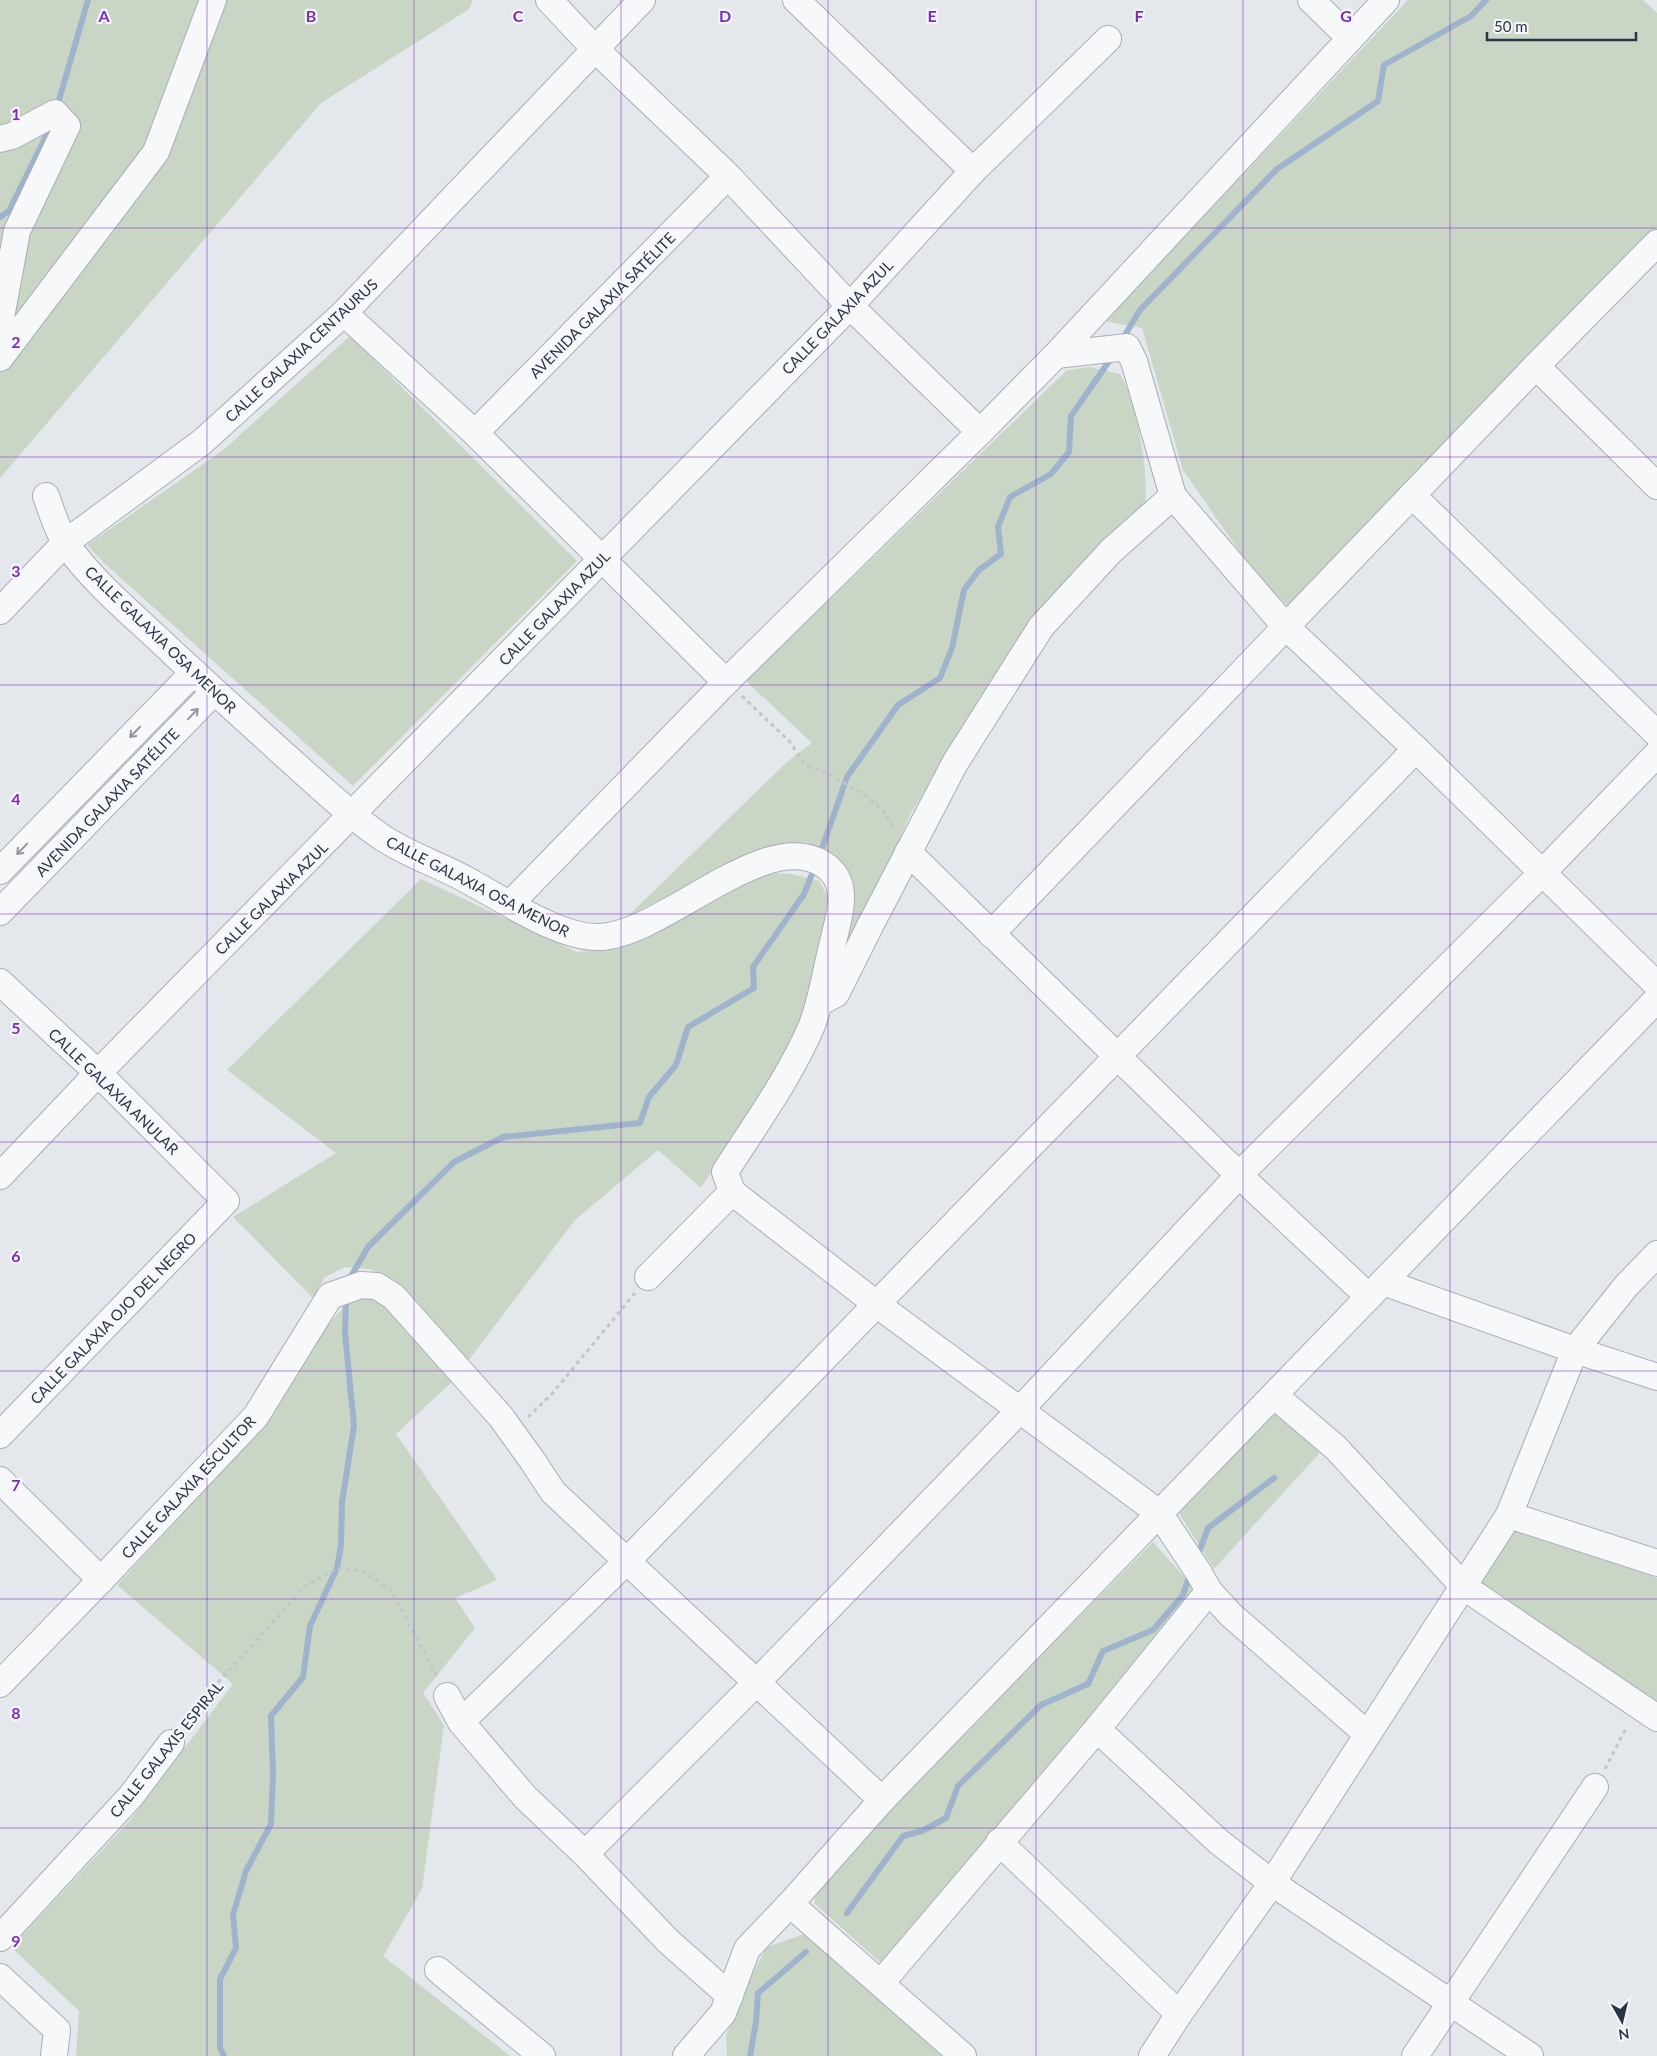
<svg xmlns="http://www.w3.org/2000/svg" width="1657" height="2056" viewBox="0 0 1657 2056" font-family="Lato,sans-serif">
<style>
.green{fill:#c9d6c5}
.lines{fill:none;stroke-linecap:round;stroke-linejoin:round}
.stream{stroke:#9fb4cc;stroke-width:6}
.minor-casing{stroke:#a9aeb7;stroke-width:28}
.path{stroke:#c2c5cb;stroke-width:3;stroke-dasharray:4 4;stroke-linecap:butt}
.minor{stroke:#f7f8fa;stroke-width:26}
.oneway{stroke:#9196a0}
.grid{fill:none;stroke:#7b2cbf;stroke-width:1;stroke-opacity:0.55}
.labels{text-anchor:middle;dominant-baseline:central;stroke-width:4.5;stroke-linejoin:round;paint-order:stroke}
.street-label{font-size:15px;fill:#2b3445;stroke:#f4f6f9}
.grid-label{font-size:16px;text-anchor:middle;font-weight:bold;fill:#7b2cbf;stroke:#f4f6f9;stroke-width:4.5;stroke-linejoin:round;paint-order:stroke}
</style>
<rect width="100%" height="100%" fill="#e4e7ec"/>
<g class="green">
<path d="M0,0h473l-4,9 -148,94 -321,375z"/>
<path d="M1408,0h235l14,13v214l-366,381 -29,-24 -79,-114 -41,-142 -37,-7z"/>
<path d="M350,336l227,225 -224,225 -249,-223 -17,-18 135,-94z"/>
<path d="M1089,367l31,7c17,29 29,98 25,131l-112,116 -122,192 -38,88 -37,74 16,-80 -3,-23 -12,-14 -31,-16 -25,4 -57,22 -96,48 160,-155 24,-18 -66,-62 321,-311z"/>
<path d="M765,873l26,1 28,7 9,16v22l-26,108 -101,161 -43,-38 -83,70 -107,141 -80,-83 -18,-9 -25,-2 -20,10 -12,21 -80,-81 103,-64 -109,-83 194,-191 156,73 39,-4z"/>
<path d="M361,1296h15l78,84 -58,54 101,146 -42,18 20,30 -52,65 21,32 -22,164 -39,67 127,100h-434l3,-45 -68,-64 120,-128 102,-135 -116,-99 155,-168 44,-79 33,-37z"/>
<path d="M1276,1406l48,42 -110,121 -35,-56z"/>
<path d="M1512,1530l145,48v123l-178,-117z"/>
<path d="M1153,1542l43,48 -315,373 -66,-59 -1,-18z"/>
<path d="M807,1933l138,123h-218l-1,-21 27,-62 14,-26z"/>
</g>
<g class="lines">
<g class="stream">
<path d="M57,107l31,-107"/>
<path d="M0,217l9,-6 42,-85"/>
<path d="M1122,340l18,-30 137,-141 101,-68 6,-36 87,-49 15,-16"/>
<path d="M819,857l28,-80 51,-72 42,-27 12,-30 12,-58 15,-20 22,-16 -3,-27 12,-30 41,-23 18,-22 2,-36 41,-59"/>
<path d="M349,1280l19,-33 86,-85 49,-25 137,-14 9,-26 27,-32 12,-38 66,-39 -1,-21 51,-73 11,-27"/>
<path d="M1199,1552l9,-24 66,-50"/>
<path d="M847,1913l56,-77 19,-5 24,-13 12,-32 83,-81 47,-21 15,-33 50,-21 30,-35 6,-18"/>
<path d="M224,2056l-4,-8v-69l16,-31 -3,-33 13,-44 25,-47 2,-49 -2,-59 32,-39 7,-51 27,-58 4,-23 1,-43 12,-76 -9,-93 1,-31"/>
<path d="M750,2056l6,-34 2,-29 48,-41"/>
</g>
<g class="minor-casing">
<g id="minor">
<path d="M549,0l46,49 133,127 122,130 130,126"/>
<path d="M796,0l177,171"/>
<path d="M1311,0l39,38"/>
<path d="M0,139l12,-3 43,-23 12,13 -50,105 -17,92"/>
<path d="M344,313l131,120 251,249"/>
<path d="M1056,355l71,-8 7,14 39,135 112,130 131,123 241,236"/>
<path d="M0,358l156,-206 57,-152"/>
<path d="M1536,366l121,120"/>
<path d="M475,433l253,-257"/>
<path d="M1412,495l245,239"/>
<path d="M46,496c6,16 11,35 21,49 28,40 71,74 106,108 42,39 84,77 126,115 27,24 52,48 81,68 29,20 64,30 94,48 33,18 88,55 126,53 65,-3 164,-110 223,-73 29,18 16,52 10,78 -7,27 -11,57 -21,83 -22,52 -57,100 -87,147l7,20"/>
<path d="M0,611l65,-68 137,-101 142,-129 298,-313"/>
<path d="M908,852l331,323 130,122"/>
<path d="M0,871l194,-199"/>
<path d="M510,904l216,-222 254,-250 76,-77 330,-355"/>
<path d="M0,912l214,-220"/>
<path d="M991,934l545,-568 121,-123"/>
<path d="M0,982l98,91 128,128 -226,234"/>
<path d="M819,1003l17,-9 34,-68 85,-163 86,-136 70,-76 62,-55"/>
<path d="M0,1176l98,-103 752,-767 123,-135 135,-132"/>
<path d="M732,1192l143,111 284,210 40,60 10,18 22,24 136,119"/>
<path d="M648,1277l84,-85"/>
<path d="M1383,1282l192,68 82,27"/>
<path d="M1274,1395l62,53 128,139 193,131"/>
<path d="M0,1480l101,100"/>
<path d="M1509,1515l148,48"/>
<path d="M0,1684l101,-104 155,-164 74,-120 31,-11 16,1 17,11 107,120 31,43 21,32 329,308"/>
<path d="M447,1696l14,26 64,75 60,57 83,87 62,55"/>
<path d="M461,1722l165,-160 790,-813"/>
<path d="M1097,1729l122,113 53,41 258,173"/>
<path d="M999,1842l180,172"/>
<path d="M585,1854l171,-171 264,-273 219,-235 303,-302 115,-119"/>
<path d="M790,1904l173,152"/>
<path d="M0,1938l131,-142 40,-53"/>
<path d="M438,1970l104,86"/>
<path d="M0,1977l57,53 -3,26"/>
<path d="M881,1983l216,-254 112,-138"/>
<path d="M686,2056l37,-43 24,-64 43,-45 92,-104 775,-801"/>
<path d="M1152,2056l27,-42 93,-131 237,-368 66,-165 51,-64 31,-32"/>
<path d="M1415,2056l180,-269"/>
</g>
</g>
<g class="path">
<path d="M742,696l48,46 14,22 22,9 39,22 18,15 12,21"/>
<path d="M528,1417l24,-23 83,-101"/>
<path d="M184,1727l27,-37 73,-80 18,-22 35,-20 26,3 28,19 46,86"/>
<path d="M1605,1769l22,-43"/>
</g>
<use href="#minor" class="minor"/>
</g>
<defs><path id="oneway-shaft" d="M-6 0H5M1.5-3L5.5 0L1.5 3" fill="none" stroke-width="1.6" stroke-linecap="round" stroke-linejoin="round" transform="scale(1.25)"/></defs>
<g class="oneway">
<use href="#oneway-shaft" transform="translate(193 714) rotate(-46)"/>
<use href="#oneway-shaft" transform="translate(135 732) rotate(134)"/>
<use href="#oneway-shaft" transform="translate(22 849) rotate(134)"/>
</g>
<path class="grid" d="M207,0v2056M414,0v2056M621,0v2056M828,0v2056M1036,0v2056M1243,0v2056M1450,0v2056M0,228h1657M0,457h1657M0,685h1657M0,914h1657M0,1142h1657M0,1371h1657M0,1599h1657M0,1828h1657"/>
<g class="labels">
<g class="street-label">
<text transform="translate(602 305) rotate(-45)">AVENIDA GALAXIA SATÉLITE</text>
<text transform="translate(837 317) rotate(-46)">CALLE GALAXIA AZUL</text>
<text transform="translate(301 350) rotate(-43)">CALLE GALAXIA CENTAURUS</text>
<text transform="translate(554 608) rotate(-46)">CALLE GALAXIA AZUL</text>
<text transform="translate(161 639) rotate(44)">CALLE GALAXIA OSA MENOR</text>
<text transform="translate(107 802) rotate(-46)">AVENIDA GALAXIA SATÉLITE</text>
<text transform="translate(478 886) rotate(27)">CALLE GALAXIA OSA MENOR</text>
<text transform="translate(271 898) rotate(-45)">CALLE GALAXIA AZUL</text>
<text transform="translate(114 1091) rotate(44)">CALLE GALAXIA ANULAR</text>
<text transform="translate(113 1318) rotate(-46)">CALLE GALAXIA OJO DEL NEGRO</text>
<text transform="translate(188 1487) rotate(-47)">CALLE GALAXIA ESCULTOR</text>
<text transform="translate(166 1749) rotate(-51)">CALLE GALAXIS ESPIRAL</text>
</g>
</g>
<g class="grid-label">
<text x="104" y="22">A</text>
<text x="311" y="22">B</text>
<text x="518" y="22">C</text>
<text x="725" y="22">D</text>
<text x="932" y="22">E</text>
<text x="1139" y="22">F</text>
<text x="1346" y="22">G</text>
<text x="16" y="120">1</text>
<text x="16" y="348">2</text>
<text x="16" y="577">3</text>
<text x="16" y="805">4</text>
<text x="16" y="1034">5</text>
<text x="16" y="1262">6</text>
<text x="16" y="1491">7</text>
<text x="16" y="1719">8</text>
<text x="16" y="1947">9</text>
</g>
<g transform="translate(1622 2021) rotate(172)" stroke="#f4f6f9" stroke-width="4" paint-order="stroke">
<path d="M0-4L9 19L0 12L-9 19Z" fill="#2b3445"/>
<text y="-8" font-size="14" font-weight="bold" text-anchor="middle" fill="#2b3445">N</text>
</g>
<path d="M1487 32v8h149v-8" fill="none" stroke="#2b3445" stroke-width="2.5"/>
<text x="1494" y="32" font-size="15" fill="#2b3445" stroke="#f4f6f9" stroke-width="4" paint-order="stroke">50 m</text>
</svg>
